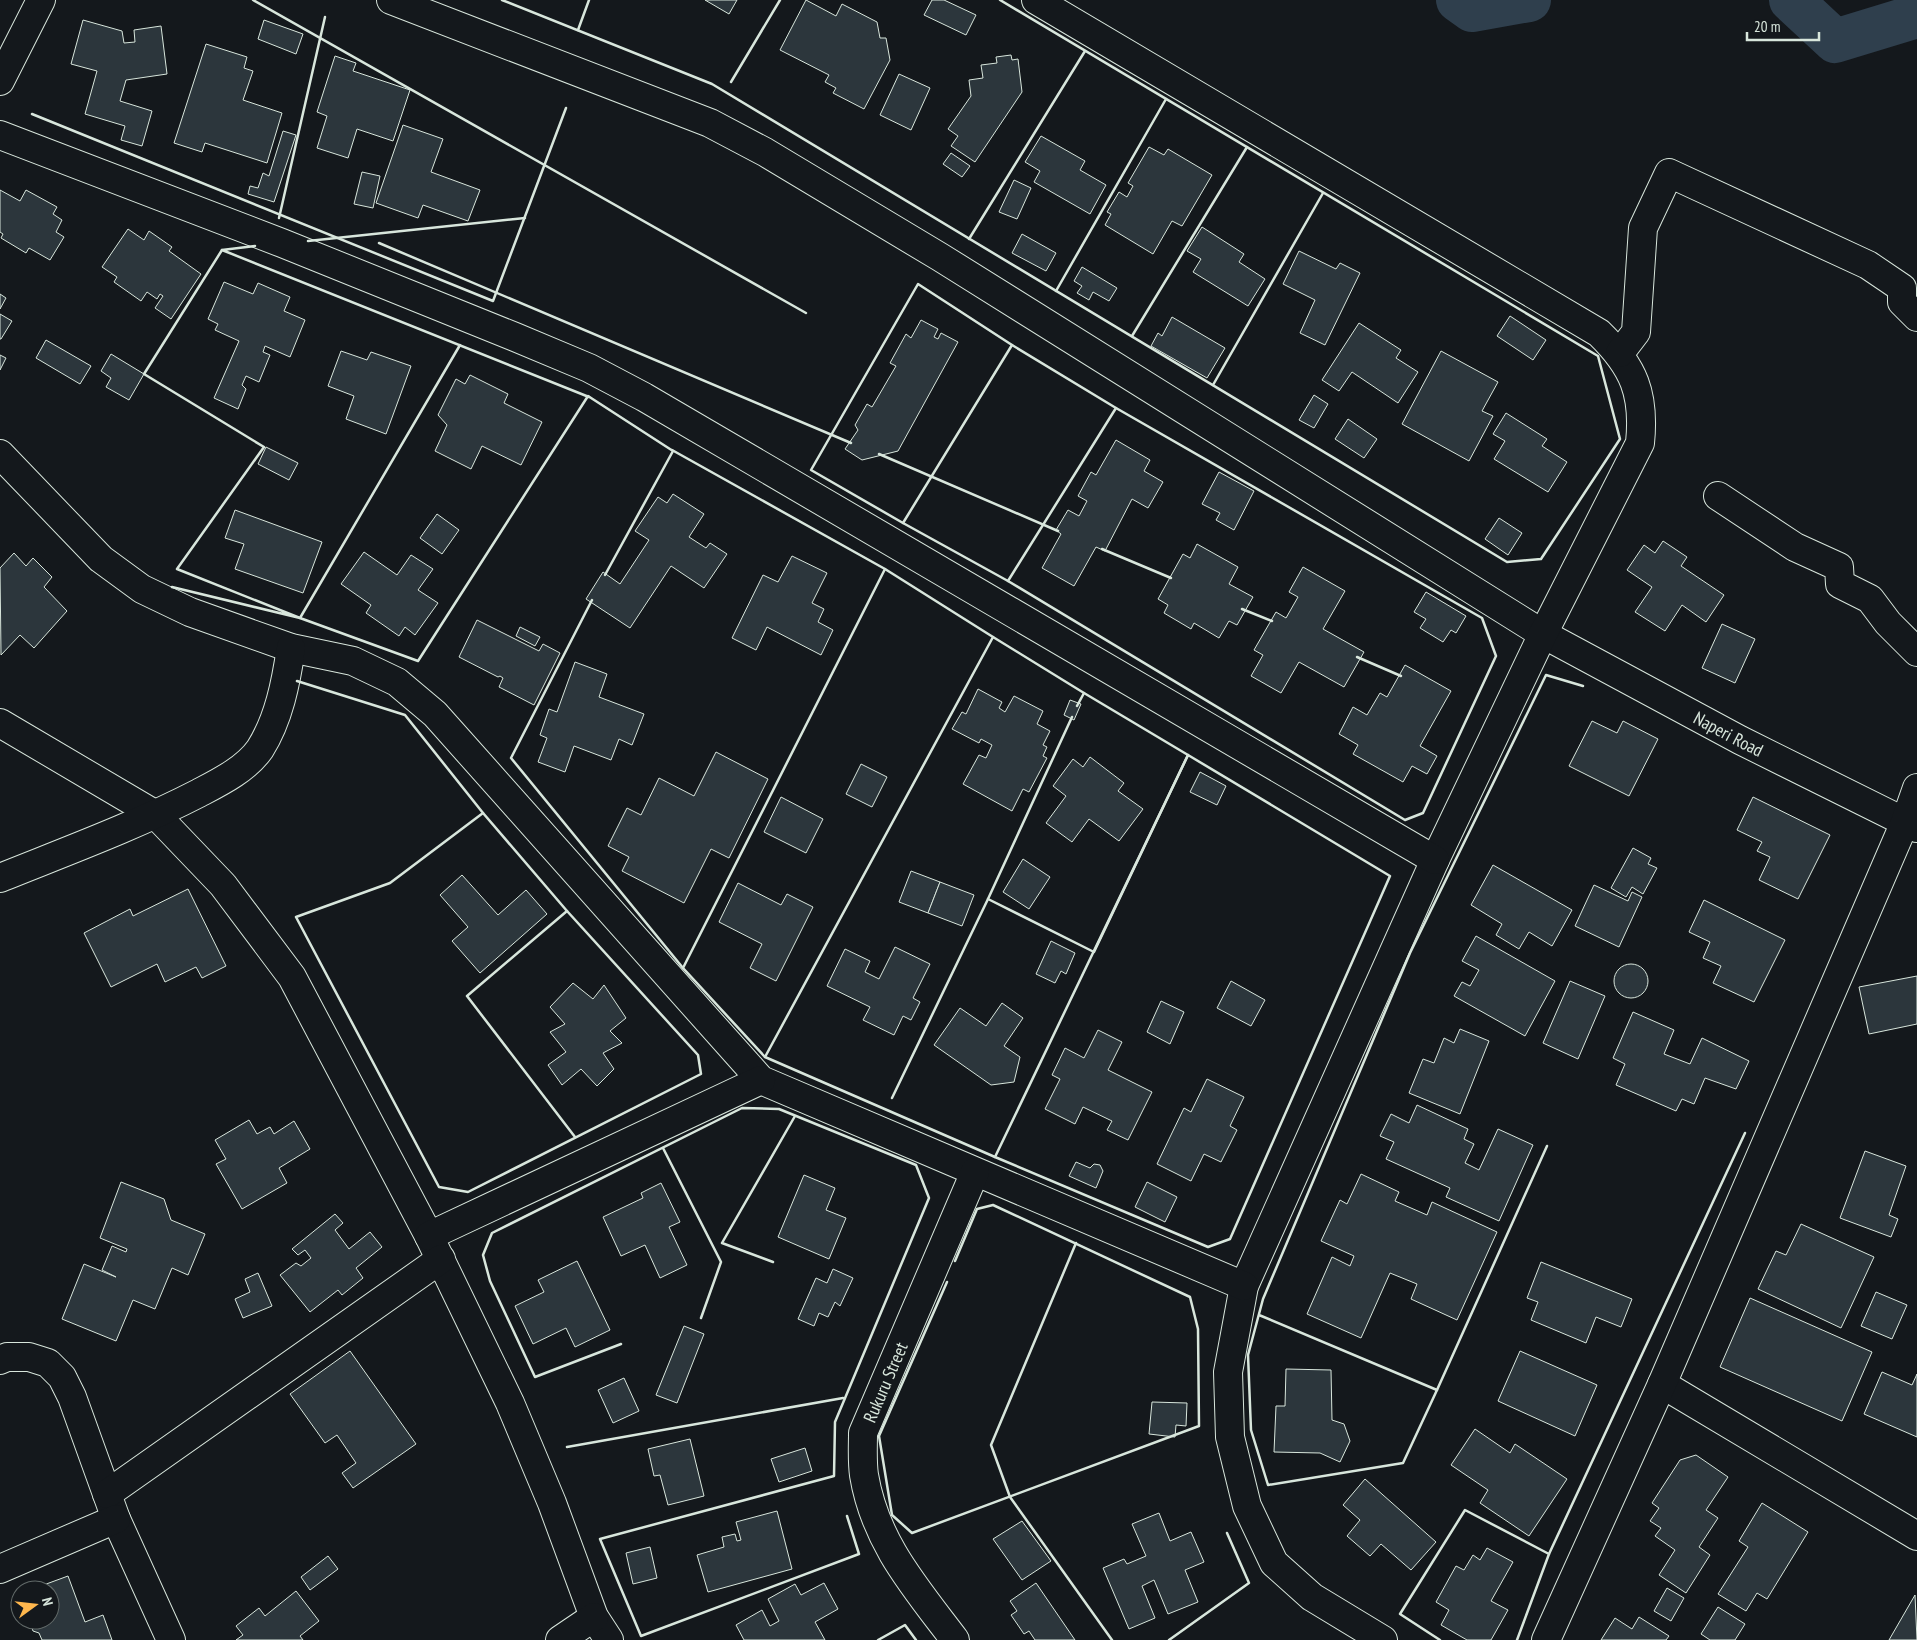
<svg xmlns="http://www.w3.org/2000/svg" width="1917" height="1640" viewBox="0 0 1917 1640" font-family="'PT Sans Narrow',sans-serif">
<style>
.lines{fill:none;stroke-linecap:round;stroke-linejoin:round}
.river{stroke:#2f3f4d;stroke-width:44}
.building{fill:#2c363c;stroke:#d8e6dc}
.minor-casing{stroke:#d8e6dc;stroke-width:30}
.minor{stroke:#14181c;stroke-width:28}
.wall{stroke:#d8e6dc;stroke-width:2.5}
.labels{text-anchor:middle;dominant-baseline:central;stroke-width:4;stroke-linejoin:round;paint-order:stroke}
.street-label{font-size:18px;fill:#d8e6dc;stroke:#14181c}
</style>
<rect width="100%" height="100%" fill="#14181c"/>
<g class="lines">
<g class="river">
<path d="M1458,0l14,10 57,-10"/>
<path d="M1791,0l44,41 82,-25"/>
</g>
</g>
<g class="building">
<path d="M705,0h32l-8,14z"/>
<path d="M806,0l30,16 6,-12 35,18 3,16h6l4,22 -26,49 -31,-16 3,-5 -11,-6 4,-7 -49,-25z"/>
<path d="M932,0h12l32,15 -10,20 -42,-20z"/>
<path d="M83,20l39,11 2,12 11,-1 -1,-12 27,-4 6,48 -41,6 -6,21 32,10 -10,35 -21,-6 4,-14 -40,-12 12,-43 -26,-7z"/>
<path d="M264,20l39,14 -7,20 -38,-15z"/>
<path d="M206,44l41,13 -3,11 9,3 -10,29 39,13 -15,50 -62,-20 -3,9 -28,-9z"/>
<path d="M1011,55l1,5 6,-1 4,33 -47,70 -24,-16 7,-10 -10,-7 23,-33 -2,-16 14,-2 -2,-13 16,-2 -1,-6z"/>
<path d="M335,56l21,7 -3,8 57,19 -17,51 -36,-12 -9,29 -31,-10 10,-32 -10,-4z"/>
<path d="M899,74l31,14 -19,42 -31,-15z"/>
<path d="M403,125l40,14 -12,33 49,18 -12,31 -45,-16 -5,13 -42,-15z"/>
<path d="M283,131l13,4 -22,67 -26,-8 2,-8 8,2 5,-15 6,3z"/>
<path d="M1041,136l44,25 -5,9 26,15 -16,29 -56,-32 6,-11 -15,-9z"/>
<path d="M1149,147l15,8 4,-6 44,26 -30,51 -10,-5 -19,33 -48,-29 6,-11 -4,-2 12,-20 8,5 6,-11 -5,-3z"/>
<path d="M951,153l19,13 -8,11 -19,-13z"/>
<path d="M362,172l18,4 -7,32 -19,-4z"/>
<path d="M1014,180l17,8 -14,31 -18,-7z"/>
<path d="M0,190l20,11 6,-11 31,17 -4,7 9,6 -6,12 8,5 -14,23 -21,-12 -3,5 -25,-15 2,-4 -3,-2z"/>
<path d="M1202,227l42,27 -5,8 26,17 -17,27 -55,-34 8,-13 -14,-8z"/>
<path d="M128,229l16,11 5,-9 23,16 -3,4 32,23 -30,45 -16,-11 8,-12 -3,-2 -3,5 -10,-7 -6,9 -27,-19 3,-5 -15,-10z"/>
<path d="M1022,234l34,19 -10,18 -34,-18z"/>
<path d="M1299,251l37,18 4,-6 20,10 -35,72 -25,-12 15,-33 -32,-16z"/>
<path d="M1082,267l35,21 -8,13 -16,-9 -4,8 -12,-7 5,-7 -8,-5z"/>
<path d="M224,282l29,12 5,-11 32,14 -6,14 21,9 -15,37 -25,-11 -2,6 7,3 -11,27 -13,-6 -4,9 4,4 -8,20 -24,-11 25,-57 -24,-11 3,-6 -10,-5z"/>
<path d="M0,294l6,4 -6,11z"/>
<path d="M0,314l12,7 -11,18h-1z"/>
<path d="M1510,316l36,24 -13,20 -36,-24z"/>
<path d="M1172,317l53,31 -18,30 -56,-32 7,-13 4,3z"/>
<path d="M921,320l17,9 -4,8 4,2 3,-6 17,9 -60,109 -36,9 -17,-11 13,-19 -3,-5 12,-21 5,3 24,-41 -6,-3 16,-29 5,4z"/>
<path d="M1359,323l42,27 -5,8 22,14 -20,31 -46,-31 -13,19 -17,-11z"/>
<path d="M46,340l45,26 -11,18 -44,-26z"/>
<path d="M341,351l26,9 4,-8 40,14 -25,68 -40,-15 8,-23 -26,-10z"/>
<path d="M1441,351l57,31 -16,29 11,5 -24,45 -67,-37z"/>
<path d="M111,354l33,20 -15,26 -23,-13 5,-9 -10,-7z"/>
<path d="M0,355l6,3 -6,12z"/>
<path d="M470,375l38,19 -4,9 38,19 -21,43 -39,-19 -11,23 -36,-18 12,-26 -9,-10 18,-36 9,5z"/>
<path d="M1314,395l14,9 -14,24 -15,-8z"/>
<path d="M1506,413l41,26 -5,7 25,16 -19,30 -54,-33 11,-18 -12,-7z"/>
<path d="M1348,419l29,20 -13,19 -29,-19z"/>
<path d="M1116,440l34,20 -6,11 19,11 -15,26 -16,-9 -27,52 -9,-4 -22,39 -32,-18 19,-34 -5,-4 12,-20 11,6 8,-15 -9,-5 13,-24 5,3z"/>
<path d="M266,447l32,16 -9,17 -31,-16z"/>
<path d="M1219,472l35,19 -20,39 -18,-10 4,-7 -18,-9z"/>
<path d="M673,494l31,20 -15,23 17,11 4,-5 17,11 -23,34 -33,-22 -41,62 -44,-29 17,-27 17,12 29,-44 -14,-9 23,-34 9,6z"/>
<path d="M235,510l87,32 -19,51 -68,-24 9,-25 -19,-6z"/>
<path d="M437,514l22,16 -17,24 -22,-16z"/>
<path d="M1499,518l23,15 -14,22 -23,-16z"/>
<path d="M1663,541l24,16 -6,9 43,29 -18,27 -24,-17 -17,26 -30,-19 17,-25 -25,-17 17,-25 11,8z"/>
<path d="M1197,544l41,23 -9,17 24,13 -16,28 -8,-4 -10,17 -25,-15 -3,6 -27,-16 4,-8 -10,-6 25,-45 7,4z"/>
<path d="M364,552l33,23 14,-20 22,14 -15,21 20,13 -23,32 -10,-8 -6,9 -33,-23 5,-8 -30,-21z"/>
<path d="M14,553l12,13 7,-8 19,19 -8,10 23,24 -33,37 -14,-13 -19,20 -1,-87z"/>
<path d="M792,556l35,17 -15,30 12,6 -6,13 15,8 -12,25 -54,-28 -11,23 -24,-12 31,-63 15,7z"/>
<path d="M1303,567l42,24 -22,38 41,23 -20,35 -45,-25 -18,31 -30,-17 12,-21 -9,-5 22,-38 10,6 12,-21 -9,-5z"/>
<path d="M1426,592l40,24 -10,17 -5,-3 -8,12 -23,-14 6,-9 -12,-7z"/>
<path d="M477,620l62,31 4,-7 17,9 -26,52 -35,-18 4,-9 -3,-2 -2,1 -39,-20z"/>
<path d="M1722,624l33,15 -20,44 -33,-15z"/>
<path d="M520,627l20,10 -5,9 -19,-10z"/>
<path d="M575,662l32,12 -8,23 45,17 -12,31 -13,-6 -8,21 -37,-14 -9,26 -27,-10 9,-24 -7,-3 9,-26 8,3z"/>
<path d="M1405,665l46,26 -31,55 17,10 -10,18 -15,-8 -9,16 -50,-28 5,-9 -19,-11 14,-27 14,8 13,-22 7,4z"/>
<path d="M978,689l24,13 -3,6 6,4 9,-16 29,15 -6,13 13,7 -7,14 4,2 -4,9 4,2 -18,34 -6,-3 -11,22 -49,-27 16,-29 7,3 6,-13 -11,-6 -2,4 -27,-14 10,-17 4,2z"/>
<path d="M1070,700l11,4 -7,16 -10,-5z"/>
<path d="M1592,721l25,12 6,-12 35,18 -29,57 -60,-30z"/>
<path d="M716,752l52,27 -39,79 -18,-9 -27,54 -62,-32 7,-14 -21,-11 19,-38 14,7 18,-37 35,18z"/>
<path d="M1090,757l34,26 -6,8 25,18 -24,32 -30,-22 -17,23 -26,-19 20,-27 -13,-10 20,-27 10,8z"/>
<path d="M861,764l26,13 -15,30 -26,-13z"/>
<path d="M1200,772l26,14 -9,19 -27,-13z"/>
<path d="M781,797l42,22 -17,34 -42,-21z"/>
<path d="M1753,797l77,38 -32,64 -39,-19 11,-23 -13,-6 5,-9 -25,-12z"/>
<path d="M1633,848l18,10 -3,6 9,4 -14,26 -11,-7 -6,10 -15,-9z"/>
<path d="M1023,859l27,18 -21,32 -26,-17z"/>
<path d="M1493,865l79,45 -20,36 -23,-14 -10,17 -23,-14 6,-11 -31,-19z"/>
<path d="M911,871l29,11 -12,31 -29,-11z"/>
<path d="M462,875l36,40 28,-25 21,24 -67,59 -28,-32 16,-14 -28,-32z"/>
<path d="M940,882l34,13 -12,31 -34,-13z"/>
<path d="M738,883l43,22 6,-11 26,13 -37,74 -26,-13 12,-24 -43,-22z"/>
<path d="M1594,885l34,16 4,-9 10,5 -23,50 -44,-21z"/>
<path d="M188,889l38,77 -24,12 -6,-11 -31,15 -8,-18 -46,23 -27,-54 46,-24 3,7z"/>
<path d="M1704,900l81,40 -31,62 -41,-19 8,-17 -18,-8 7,-16 -21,-10z"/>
<path d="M1476,936l79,45 -30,55 -71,-40 8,-14 8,4 9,-16 -17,-9z"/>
<path d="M1051,941l24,12 -9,21 -5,-3 -6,12 -19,-9z"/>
<path d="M895,947l35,17 -17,34 7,4 -9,18 -8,-4 -9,19 -31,-15 7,-13 -43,-21 18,-37 25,12 -5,11 14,7z"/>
<circle cx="1631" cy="981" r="17"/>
<path d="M1917,976v48l-48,10 -10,-47z"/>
<path d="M1231,981l34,19 -14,26 -34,-18z"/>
<path d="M1570,981l35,15 -27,63 -35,-16z"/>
<path d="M573,983l20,16 11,-14 22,33 -16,13 12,12 -19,10 11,16 -17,17 -16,-17 -19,16 -14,-20 18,-13 -16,-20 15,-8 -15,-17z"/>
<path d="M1161,1001l23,11 -14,32 -23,-12z"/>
<path d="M1002,1003l21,15 -19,28 16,11 -6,25 -23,3 -57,-40 26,-37 26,18z"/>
<path d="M1633,1012l41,18 -10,24 26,10 12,-26 47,23 -13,28 -31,-11 -11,26 -12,-5 -6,12 -60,-26 9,-21 -12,-6z"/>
<path d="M1460,1029l29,12 -29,73 -51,-21 14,-34 11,4 10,-25 10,5z"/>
<path d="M1098,1030l24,12 -14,28 44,22 -24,48 -21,-10 5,-9 -29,-14 -8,17 -30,-15 15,-30 -8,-4 13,-27 19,10z"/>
<path d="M1207,1079l37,18 -14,29 7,4 -16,32 -17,-8 -13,27 -34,-17 27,-56 7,4z"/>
<path d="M1417,1105l51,24 -4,10 10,5 -9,19 14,7 19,-41 35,16 -34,76 -53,-24 4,-9 -64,-29 8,-17 -14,-6 11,-22 18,9z"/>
<path d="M249,1120l8,14 13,-7 4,7 20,-13 16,28 -31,19 8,15 -45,26 -26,-45 10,-5 -11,-19z"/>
<path d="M1865,1151l41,15 -17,49 9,4 -7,18 -51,-19z"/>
<path d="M1076,1162l14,6 4,-4 6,1 3,6 -7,17 -27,-12z"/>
<path d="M1361,1174l38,18 -4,9 32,14 5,-13 65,30 -40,88 -46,-21 6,-15 -27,-11 -29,65 -54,-24 25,-57 18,9 4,-10 -33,-15 19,-41 7,4z"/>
<path d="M804,1175l31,13 -9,22 20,8 -17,41 -51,-22z"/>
<path d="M121,1182l43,17 7,21 34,14 -17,41 -16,-7 -17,41 -22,-9 -17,41 -54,-22 22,-55 32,13 -14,-7 10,-24 14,6 1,-3 -27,-11z"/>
<path d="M1147,1182l30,15 -12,25 -30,-15z"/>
<path d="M661,1183l19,39 -11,5 18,38 -27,13 -15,-33 -24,11 -18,-39 40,-19 -2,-5z"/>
<path d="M335,1214l8,9 -8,7 14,19 21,-17 12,15 -26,21 7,10 -21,17 -4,-5 -28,22 -30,-37 16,-12 5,3 10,-8 -6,-8 -7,5 -6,-6z"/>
<path d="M1801,1224l73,33 -33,71 -83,-39 18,-38 10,4z"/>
<path d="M577,1261l33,69 -35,17 -9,-19 -33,16 -18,-38 29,-14 -6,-12z"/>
<path d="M1541,1262l91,37 -11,28 -25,-10 -10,26 -55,-23 7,-18 -11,-4z"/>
<path d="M833,1269l20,9 -13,28 -5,-4 -7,15 -9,-4 -5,13 -16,-7 18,-41 11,5z"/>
<path d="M258,1273l14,33 -29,12 -8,-19 15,-7 -5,-13z"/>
<path d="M1876,1292l31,13 -15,34 -31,-13z"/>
<path d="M1750,1298l122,54 -30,69 -122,-54z"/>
<path d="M684,1326l20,8 -27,69 -21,-8z"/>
<path d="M350,1351l66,93 -63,44 -11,-15 14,-10 -19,-28 -12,8 -35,-49z"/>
<path d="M1520,1351l77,34 -22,51 -77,-35z"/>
<path d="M1286,1369l45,1 1,50 12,4 6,17 -10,21 -20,-9 -46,-1 2,-46h9z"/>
<path d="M1882,1372l30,13 5,-11v63l-53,-23z"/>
<path d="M624,1378l15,33 -26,12 -15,-33z"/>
<path d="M1152,1402l35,1 -1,23 -10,-1 -1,12 -26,-3z"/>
<path d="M1475,1429l35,24 5,-9 52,35 -38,57 -49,-33 8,-13 -37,-25z"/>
<path d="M690,1439l14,57 -36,9 -8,-30 -6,1 -6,-27z"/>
<path d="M805,1448l7,23 -33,11 -8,-23z"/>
<path d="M1696,1455l32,22 -22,33 12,8 -19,29 11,8 -24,38 -27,-18 16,-25 -20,-14 6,-8 -11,-7 9,-13 -7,-5 28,-43z"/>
<path d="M1365,1479l71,63 -25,28 -30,-26 -11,12 -23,-20 13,-16 -17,-15z"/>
<path d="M1762,1503l46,29 -41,67 -10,-6 -11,18 -28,-17 30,-47 -9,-6z"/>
<path d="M777,1511l15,58 -84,23 -11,-37 27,-8 -2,-10 13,-3 2,7 4,-1 -5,-18z"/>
<path d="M1159,1513l11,28 21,-9 13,30 -19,8 13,32 -30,12 -14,-34 -12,6 13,32 -26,11 -26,-61 21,-9 3,5 19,-8 -14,-32z"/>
<path d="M1022,1521l29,40 -29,19 -29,-41z"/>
<path d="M650,1547l7,31 -24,6 -7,-31z"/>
<path d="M1487,1548l26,14 -22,39 17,9 -17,30h-24l-26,-15 8,-15 -13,-8 20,-36 8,4 9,-15 7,5z"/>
<path d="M328,1556l10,13 -28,21 -9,-13z"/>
<path d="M68,1576l17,46 18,-7 9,25h-70l-3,-7 -6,-2 -4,-11h21v-30h-20z"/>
<path d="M824,1583l14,26 -23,13 10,18h-81l-8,-15 26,-15 8,16 9,-5 -11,-22 27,-15 6,11z"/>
<path d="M1036,1583l39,57h-40l-6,-9 -5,3 -13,-19 6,-4 -7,-10z"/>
<path d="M1667,1588l17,10 -13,23 -17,-10z"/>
<path d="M296,1591l23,30 -19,15 3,4h-67l7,-5 -7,-9 23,-18 6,8z"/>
<path d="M1915,1595l2,45h-28z"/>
<path d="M1718,1607l27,17 -10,16h-25l-9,-6z"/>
<path d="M1639,1617l30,19 -3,4h-65l14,-22 17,11z"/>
</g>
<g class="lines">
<g class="minor-casing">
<g id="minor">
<path id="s1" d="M391,0l319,123 55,29 175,105 603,377 197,106 177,88"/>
<path d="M1036,0l563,333c35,34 46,61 41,110l-97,191 -108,226 -191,426 -16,86 2,65 17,69 27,57 38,34 71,43"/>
<path d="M0,81l41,-81"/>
<path d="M0,135l282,108 233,94 74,31 55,29 791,463"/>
<path d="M1620,353l16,-21 7,-104 26,-55 199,92 34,23v14l15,15"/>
<path d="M0,454l101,105 41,30 48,23 101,36 62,13 44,21 38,32 326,366 483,206"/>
<path d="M1718,496l77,51 44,20 1,17 30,15 18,24 29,29"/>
<path d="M0,723l156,92 67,70 69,92 137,259 81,167 42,100 42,114 15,23"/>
<path d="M0,878c67,-27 135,-52 199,-85 21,-11 47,-24 61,-44 19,-30 26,-67 31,-101"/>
<path d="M429,1236l332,-156"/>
<path d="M0,1360l7,-3h22l19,6 14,14 10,20 44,122 55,121"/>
<path d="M1662,1384l255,152"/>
<path d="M107,1494l334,-235"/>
<path d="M0,1569l116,-50"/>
<path d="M560,1640l34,-23"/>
<path id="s2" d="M955,1640c-40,-53 -80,-98 -91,-165 -2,-14 -1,-29 -1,-42l112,-261"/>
<path d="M1546,1640l116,-256 243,-562 12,-34"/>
</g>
</g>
<use href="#minor" class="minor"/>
<g class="wall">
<path d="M253,0l553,313"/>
<path d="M502,0l210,84 795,478 34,-3 79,-120 -22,-83 -598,-356"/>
<path d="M578,30l11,-30"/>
<path d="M731,82l49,-82"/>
<path d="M32,114l461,187 73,-193"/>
<path d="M279,218l46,-201"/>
<path d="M969,239l116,-188"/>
<path d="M308,241l217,-23"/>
<path d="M379,243l472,200"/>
<path d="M255,246l-33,4 367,147"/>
<path d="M918,284l94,61 -109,178 -92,-53z"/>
<path d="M1056,291l110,-192"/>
<path d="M1132,336l115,-189"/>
<path d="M460,345l-160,273 118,43 170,-265 85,55 -68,124"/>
<path d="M1213,385l110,-192"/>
<path d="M672,450l213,119 108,68"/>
<path d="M879,454l179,77"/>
<path d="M903,523l105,58 108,-173 -104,-63"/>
<path d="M1102,549l69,29"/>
<path d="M1008,581l397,239 18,-7 73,-157 -14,-38 -366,-210"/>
<path d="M172,587l128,31 -123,-49 87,-122 -120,-73 78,-124"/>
<path d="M592,600l-81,158 172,210"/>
<path d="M1242,609l30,12"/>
<path d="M1357,657l44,19"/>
<path d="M297,681l108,34 78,98 -93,70 -94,34 143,270 29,5 233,-118 -3,-19 -131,-144 -100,85 108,141"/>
<path d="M1072,717l-84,182 106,53 94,-197 -104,-62"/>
<path d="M1188,755l202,121 -160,363 -22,8 -213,-90z"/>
<path d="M483,813l84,98"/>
<path d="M765,1057l-82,-89 202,-399"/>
<path d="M892,1098l96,-199"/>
<path d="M663,1148l58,114 -20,56"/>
<path d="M995,1157l-230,-100 228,-420 91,56 -7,13"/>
<path d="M1076,1243l-85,202 19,52 102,143"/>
<path d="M773,1262l-51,-19 73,-127"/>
<path d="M947,1282l-68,154 13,79 20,18 287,-107 -1,-97 -8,-32 -197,-92 -16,4 -22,52"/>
<path d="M1259,1315l178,75 -34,73 -135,22 -17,-55 -3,-75 15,-56 147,-346 136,-278 37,11"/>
<path d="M621,1344l-86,33 -45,-96 -7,-26 9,-22 250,-125 37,1 137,56 13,33 -94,224 -1,54 -234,63 41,97 218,-82 -12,-38"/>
<path d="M1437,1390l110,-244"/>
<path d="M567,1447l276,-49"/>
<path d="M1549,1554l196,-421"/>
<path d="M878,1640l27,-15 11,15"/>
<path d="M1169,1640l80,-57 -22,-50"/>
<path d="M1440,1640l-40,-26 65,-104 84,44 -32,86"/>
</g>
</g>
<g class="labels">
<g class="street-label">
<text stroke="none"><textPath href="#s1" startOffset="1530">Naperi Road</textPath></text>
<text stroke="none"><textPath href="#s2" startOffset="288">Rukuru Street</textPath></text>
</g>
</g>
<g transform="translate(35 1605) rotate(75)"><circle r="24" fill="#14181c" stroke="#626a69"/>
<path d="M0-4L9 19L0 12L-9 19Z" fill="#ffb74d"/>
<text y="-8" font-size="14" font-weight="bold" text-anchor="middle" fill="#d8e6dc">N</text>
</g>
<path d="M1747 32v8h72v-8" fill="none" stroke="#d8e6dc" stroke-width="2.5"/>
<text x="1754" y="32" font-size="15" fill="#d8e6dc" stroke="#14181c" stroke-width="4" paint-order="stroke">20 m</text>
</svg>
